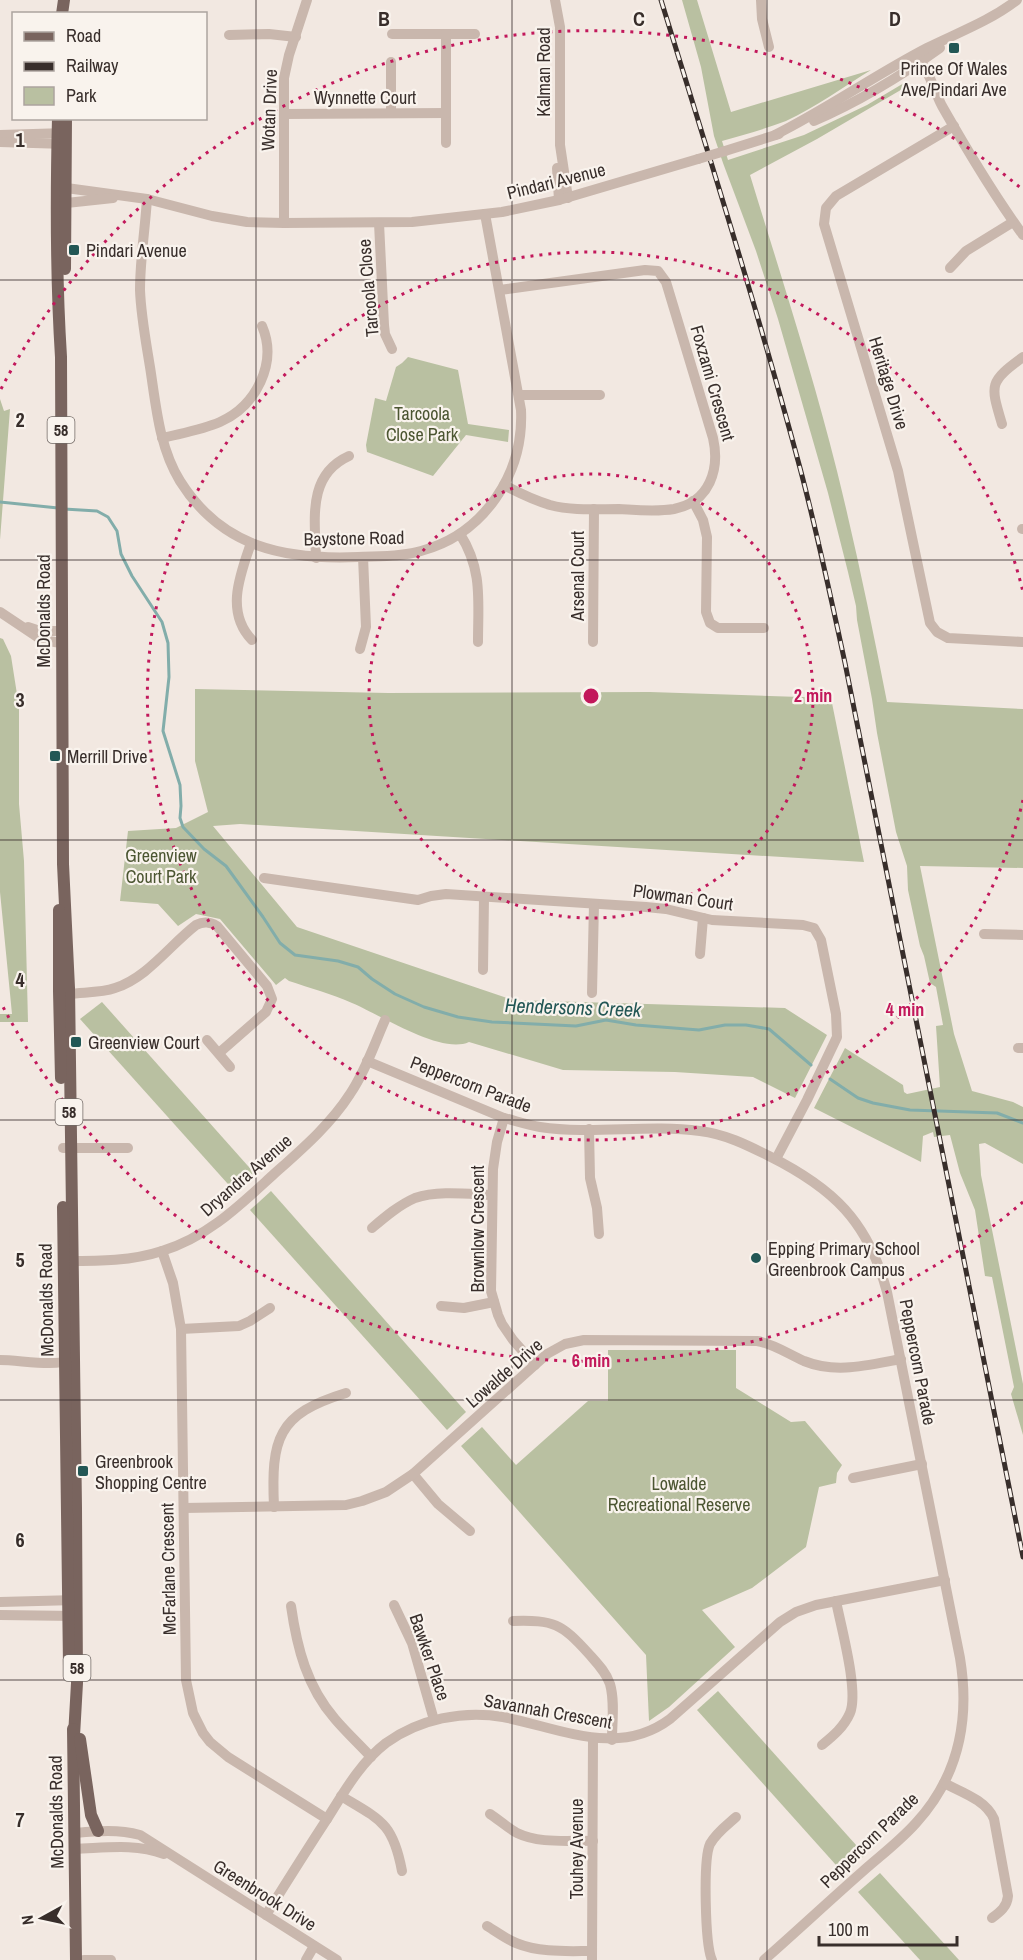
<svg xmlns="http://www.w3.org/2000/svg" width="1023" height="1960" viewBox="0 0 1023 1960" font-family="'Archivo Narrow',sans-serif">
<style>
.green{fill:#b9c0a1}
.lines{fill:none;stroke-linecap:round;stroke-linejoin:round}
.stream{stroke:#82adaa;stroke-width:3}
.minor{stroke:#c9b7ad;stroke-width:10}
.major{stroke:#79645e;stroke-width:12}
.rail-casing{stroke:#382e2b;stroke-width:5}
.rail{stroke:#f9f3ed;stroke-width:3;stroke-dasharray:9;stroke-linecap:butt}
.minor-bridge{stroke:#c9b7ad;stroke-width:10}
.grid{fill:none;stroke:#382e2b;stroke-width:1.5;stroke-opacity:0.55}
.ring{fill:none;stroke:#c2185b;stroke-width:3;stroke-dasharray:3 6}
.poi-dot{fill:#235755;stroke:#f9f3ed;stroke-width:2}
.labels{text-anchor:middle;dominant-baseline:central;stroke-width:4.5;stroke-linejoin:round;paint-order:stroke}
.shield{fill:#f9f3ed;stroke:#726965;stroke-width:1.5}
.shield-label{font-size:16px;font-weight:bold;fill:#382e2b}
.poi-label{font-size:18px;fill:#382e2b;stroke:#f9f3ed;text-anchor:start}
.street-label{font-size:18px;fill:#382e2b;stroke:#f9f3ed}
.park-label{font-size:18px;fill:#4b5531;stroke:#f9f3ed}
.water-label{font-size:20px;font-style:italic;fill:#235755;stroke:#f9f3ed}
.grid-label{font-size:20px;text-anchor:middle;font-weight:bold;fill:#382e2b;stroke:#f9f3ed;stroke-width:4.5;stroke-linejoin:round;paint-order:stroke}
.centre{fill:#c2185b;stroke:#f9f3ed;stroke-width:3}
.ring-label{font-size:18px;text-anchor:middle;font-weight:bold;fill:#c2185b;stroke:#f9f3ed;stroke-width:4.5;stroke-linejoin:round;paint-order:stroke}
</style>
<rect width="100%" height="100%" fill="#f2e8e1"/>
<g class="green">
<path d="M682,0h15l34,112 140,-42c-28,17 -55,37 -85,51 -21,8 -42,14 -64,20l6,19 76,-25 63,-30 37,-22 7,1 -94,55 -67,36c30,98 62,196 87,296 19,77 35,154 50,231l136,7v159l-103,-2 34,168 18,57 41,11 10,5v57l-38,-21 -6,1 2,31 42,209v51l-12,-41 3,-7 -22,-110 -7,-1 -10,-66 -15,-37 -10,-38 -16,2 -1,-5 -10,4 -2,26 -107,-54 31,-60 58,37 1,7 3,2 33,-7 -4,-61 7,-1 -7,-38 -6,-4 -6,-27 -4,-10 -12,-56 -1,-24 -11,-34 -19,-99 -5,-34 -15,-79 -1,-14 -8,-34 -20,-79 -50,-174 -22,-68 -33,-88 -9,-27 -13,-69z"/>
<path d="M408,357l50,13 10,54 41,6 -1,12 -42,-7 -33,41 -66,-24 -1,-7 9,-47 11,3 10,-34 6,-4z"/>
<path d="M0,399l4,12 6,-2 -10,131z"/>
<path d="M0,638l3,1 8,17 8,51v97l5,57 4,161h-28v-8h12l-12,-122z"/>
<path d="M195,689l193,4 262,-1 181,6 33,164 -624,-38 -27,2 84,101 216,73 272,8 42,27 -32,63 -42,-21 -78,-5 -112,-2 -94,-28c-28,13 -90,-28 -117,-39 -20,-9 -42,-15 -63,-22l-4,-3 -9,7 -56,-66 -24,-5 -18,12 -20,-22 -38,-3 8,-70 48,-3 32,-16 -13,-51z"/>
<path d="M102,1002l154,173 -20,18 -156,-174z"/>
<path d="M271,1191l195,221 -19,18 -197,-220z"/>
<path d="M608,1350h128v38l55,34 14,-1 37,44 -5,8 -1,10 -17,4 -13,60 -54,41 -50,22 33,37 -66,60 -20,14 -3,-66 -185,-209 21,-19 34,38 72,-64h20z"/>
<path d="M718,1691l147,164 -21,19 -147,-164z"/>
<path d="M880,1873l79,87h-39l-62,-68z"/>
</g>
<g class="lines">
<g class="stream">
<path d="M0,502l58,6"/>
<path d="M64,509l33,2 11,6 9,14 4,23 11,22 30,46 6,21 1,34 -6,54 17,54 1,21 -1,12 3,9 21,22 22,17 37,51 17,26 15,12 43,6 20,6 14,12 23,15 29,13 34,10 34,5 84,4 30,-6 30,5 63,5 26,-5h21l23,4 42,36"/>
<path d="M830,1079l28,19 15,5 37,7 87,3 26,10"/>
</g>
<g class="minor">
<path d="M555,0l5,27v118l8,53"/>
<path d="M761,0l1,19 7,28"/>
<path d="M392,34h83"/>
<path d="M446,34v109"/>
<path d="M229,35l40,-1 27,3"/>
<path d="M916,58c13,10 18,33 26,48 25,44 51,88 81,129"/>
<path d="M391,62v51"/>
<path d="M284,114l162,-1"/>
<path d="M814,121c44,-19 87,-45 126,-73"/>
<path d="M954,126l-118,70 -10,12 -2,16 74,247 32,152 7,9 11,6 75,4"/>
<path d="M0,135l66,-2"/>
<path d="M775,135c52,-26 100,-60 152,-87 30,-15 63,-27 90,-48"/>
<path d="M0,142l66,2"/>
<path d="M725,151l54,-17"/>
<path d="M557,168l2,32"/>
<path d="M59,187l88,12 65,17 35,6 37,1 128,-1 90,-10 57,-12 139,-41"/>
<path d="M147,199c-2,31 -7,61 -7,91 1,26 6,52 10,77 6,38 9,80 30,114 42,67 105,79 178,76 21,-1 43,0 63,-6 63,-17 103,-77 100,-141l-36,-196"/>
<path d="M57,204l56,-6"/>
<path d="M284,223v-145l5,-23 18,-55"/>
<path d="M379,223l5,102 1,9 7,15"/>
<path d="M950,268l16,-17 47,-29"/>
<path d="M500,290l145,-20 13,1 8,11 47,156c7,31 -3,64 -39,71 -18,3 -37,1 -55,0 -23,0 -47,2 -69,-4 -16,-5 -31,-12 -46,-20"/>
<path d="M519,395h81"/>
<path d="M1002,424c-12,-40 -13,-42 21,-67"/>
<path d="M162,438c20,-5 40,-8 58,-16 36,-16 58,-59 42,-96"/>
<path d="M693,501l10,19 4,17 -1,75 4,11 8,5h46"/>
<path d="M1022,529h1"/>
<path d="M460,534c23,36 18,67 18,108"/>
<path d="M251,543c-11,32 -26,69 1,97"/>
<path d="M316,558c-1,-39 -9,-83 33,-102"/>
<path d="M0,612l42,28 19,3"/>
<path d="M28,627l12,4h21"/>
<path d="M593,642l1,-133"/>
<path d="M360,649l6,-22 -3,-70"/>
<path d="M264,878l154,22 13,-4 15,-2 200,13 20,2 46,11 91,5 11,3 7,12 15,74 1,23 -30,63 -31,59"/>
<path d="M984,934l39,1"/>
<path d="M700,954l3,-36"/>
<path d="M483,970l1,-73"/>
<path d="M63,992l6,2c15,-2 32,-1 46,-6 32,-10 55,-43 81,-63 8,-4 14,-3 21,1l50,60 5,13 -6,13 -47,41"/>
<path d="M592,993l2,-89"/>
<path d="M207,1040l23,27"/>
<path d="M1018,1048h5"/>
<path d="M367,1061l137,57c12,3 24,7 36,9 53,8 107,-3 160,4 25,3 47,14 69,25 64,32 99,65 118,136l73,366c10,61 -1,118 -44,165 -16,18 -36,33 -54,49 -33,29 -65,59 -98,88"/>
<path d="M504,1118l-7,24 -4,27 -2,122 7,24 4,9 11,16 22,25"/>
<path d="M589,1129l1,49 7,30 2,26"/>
<path d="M63,1148h65"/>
<path d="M372,1228c13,-11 27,-23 43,-30 23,-8 53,-4 77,-3"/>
<path d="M162,1251l11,32 8,46 5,351 7,33 10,20 7,9 18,15 99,62"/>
<path d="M67,1261c32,0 65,0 95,-10 46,-14 78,-46 112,-77 28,-25 56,-49 76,-80 15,-22 24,-49 35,-74"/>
<path d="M441,1306l23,2 30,-6"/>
<path d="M181,1329l58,-3 11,-5 20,-13"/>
<path d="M0,1360c20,0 54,7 71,0"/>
<path d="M413,1474l25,30 32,27"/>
<path d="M853,1478l69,-14"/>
<path d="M274,1507c-3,-68 3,-93 72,-114"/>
<path d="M184,1508l162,-3 16,-4 24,-9 27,-18 134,-120 18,-10 19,-4 173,1c17,3 31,13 47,20 32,13 64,4 97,-2"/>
<path d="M0,1602l76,-2"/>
<path d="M394,1605l18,38 22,77"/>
<path d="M291,1606c6,42 16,81 44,113 11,13 24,25 36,38"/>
<path d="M0,1615l75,1"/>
<path d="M513,1621c41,-1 48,2 76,33 8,9 17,18 21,30 5,17 2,38 2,56"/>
<path d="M822,1745c11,-9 22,-18 28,-32 9,-22 -9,-86 -14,-112"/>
<path d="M944,1783c17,9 42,17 50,36l14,77c-1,11 -8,16 -16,22"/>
<path d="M341,1796c40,24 52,27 61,75"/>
<path d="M490,1814c9,6 18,14 27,19 23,11 51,7 76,8"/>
<path d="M75,1833c22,-2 43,-4 65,2l197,125"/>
<path d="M75,1849c30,-1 59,-6 89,5"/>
<path d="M266,1915c20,-32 40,-64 61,-96 17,-27 33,-56 59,-76 33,-24 77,-33 117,-26 57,11 115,41 167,2l110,-97 16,-10 20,-7 129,-25"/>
<path d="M487,1926c10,6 19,13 29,17 24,10 52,8 76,8"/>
<path d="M84,1960h27"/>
<path d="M306,1960l8,-14"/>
<path d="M592,1960l1,-222"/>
<path d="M712,1960c-7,-15 -9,-101 -2,-116 6,-11 17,-19 26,-27"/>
</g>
<g class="major">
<path d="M62,14l2,-14"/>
<path d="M58,118c-2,80 -2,160 3,239l2,507 6,124 7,520 1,175 -3,53"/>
<path d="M65,269l1,-151"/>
<path d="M59,910v81l2,87"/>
<path d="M63,1207l6,459"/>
<path d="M73,1729l3,231"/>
<path d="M80,1739l11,76 7,16"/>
</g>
<g class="rail-casing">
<path id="rail" d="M661,0c48,156 97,311 139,468 17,64 31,130 45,195l178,894"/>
</g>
<use href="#rail" class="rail"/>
<path class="minor-bridge" d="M698,159l27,-8"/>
</g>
<path class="grid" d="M256,0v1960M512,0v1960M767,0v1960M0,280h1023M0,560h1023M0,840h1023M0,1120h1023M0,1400h1023M0,1680h1023"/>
<g class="ring">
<circle cx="591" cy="696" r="222"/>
<path d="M1023 800A444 444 0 1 1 1023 592"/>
<path d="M1023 1202A665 665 0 0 1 1 1003M1 389A665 665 0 0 1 1023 190"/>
</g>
<g class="poi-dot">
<rect x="948" y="42" width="12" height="12" rx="3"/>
<rect x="68" y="244" width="12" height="12" rx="3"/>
<rect x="49" y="750" width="12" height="12" rx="3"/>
<rect x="70" y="1036" width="12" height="12" rx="3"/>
<circle cx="756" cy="1258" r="6"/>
<rect x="77" y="1465" width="12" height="12" rx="3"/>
</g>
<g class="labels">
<g class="shield">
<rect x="47.5" y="417" width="27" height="26" rx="4.5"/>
<rect x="55.5" y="1099" width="27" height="26" rx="4.5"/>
<rect x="63.5" y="1655" width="27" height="26" rx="4.5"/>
</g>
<g class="shield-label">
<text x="61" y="430">58</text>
<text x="69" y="1112">58</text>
<text x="77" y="1668">58</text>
</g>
<g class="poi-label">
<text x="954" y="68" text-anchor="middle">Prince Of Wales<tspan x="954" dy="21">Ave/Pindari Ave</tspan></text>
<text x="86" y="250">Pindari Avenue</text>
<text x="67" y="756">Merrill Drive</text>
<text x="88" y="1042">Greenview Court</text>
<text x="768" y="1248">Epping Primary School<tspan x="768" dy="21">Greenbrook Campus</tspan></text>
<text x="95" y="1461">Greenbrook<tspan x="95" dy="21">Shopping Centre</tspan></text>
</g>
<g class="street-label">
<text transform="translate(543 72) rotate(-90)">Kalman Road</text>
<text x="365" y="97">Wynnette Court</text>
<text transform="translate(269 110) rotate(-88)">Wotan Drive</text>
<text transform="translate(556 181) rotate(-14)">Pindari Avenue</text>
<text transform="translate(368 288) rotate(-95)">Tarcoola Close</text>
<text transform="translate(713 383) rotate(74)">Foxzami Crescent</text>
<text transform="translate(889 383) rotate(73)">Heritage Drive</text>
<text transform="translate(354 538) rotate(-1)">Baystone Road</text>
<text transform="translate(577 576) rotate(-90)">Arsenal Court</text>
<text transform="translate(43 611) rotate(-90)">McDonalds Road</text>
<text transform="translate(683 897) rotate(8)">Plowman Court</text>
<text transform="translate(471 1084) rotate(21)">Peppercorn Parade</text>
<text transform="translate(246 1175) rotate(-41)">Dryandra Avenue</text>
<text transform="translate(477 1229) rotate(-90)">Brownlow Crescent</text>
<text transform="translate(46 1300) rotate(-91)">McDonalds Road</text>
<text transform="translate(918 1362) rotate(79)">Peppercorn Parade</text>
<text transform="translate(504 1373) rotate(-41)">Lowalde Drive</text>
<text transform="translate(168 1569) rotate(-91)">McFarlane Crescent</text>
<text transform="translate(430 1657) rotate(71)">Bawker Place</text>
<text transform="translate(548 1711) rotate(10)">Savannah Crescent</text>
<text transform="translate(56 1812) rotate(-91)">McDonalds Road</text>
<text transform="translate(869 1840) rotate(-44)">Peppercorn Parade</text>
<text transform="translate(576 1849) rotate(-90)">Touhey Avenue</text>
<text transform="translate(265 1895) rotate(32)">Greenbrook Drive</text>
</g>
<g class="park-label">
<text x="422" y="413">Tarcoola<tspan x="422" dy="21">Close Park</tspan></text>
<text x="161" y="855">Greenview<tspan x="161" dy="21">Court Park</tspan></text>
<text x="679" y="1483">Lowalde<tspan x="679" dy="21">Recreational Reserve</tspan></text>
</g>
<g class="water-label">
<text transform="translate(573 1007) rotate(2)">Hendersons Creek</text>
</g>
</g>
<g class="grid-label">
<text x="384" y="26">B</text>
<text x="639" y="26">C</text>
<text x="895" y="26">D</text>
<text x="20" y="147">1</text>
<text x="20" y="427">2</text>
<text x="20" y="707">3</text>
<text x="20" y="987">4</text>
<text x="20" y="1267">5</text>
<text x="20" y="1547">6</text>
<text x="20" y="1827">7</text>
</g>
<circle cx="591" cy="696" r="9" class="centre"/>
<g class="ring-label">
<text x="813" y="702">2 min</text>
<text x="905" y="1016">4 min</text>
<text x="591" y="1367">6 min</text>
</g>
<rect x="12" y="12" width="195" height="108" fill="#f9f3ed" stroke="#aca49f" stroke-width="1.5"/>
<rect x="24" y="32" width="30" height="9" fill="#79645e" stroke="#aca49f" stroke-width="1.5"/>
<text x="66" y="42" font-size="18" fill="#382e2b">Road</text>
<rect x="24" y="62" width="30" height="9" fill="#382e2b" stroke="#aca49f" stroke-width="1.5"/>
<text x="66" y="72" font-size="18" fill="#382e2b">Railway</text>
<rect x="24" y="87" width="30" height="18" fill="#b9c0a1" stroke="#aca49f" stroke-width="1.5"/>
<text x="66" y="102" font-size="18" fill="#382e2b">Park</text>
<g transform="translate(42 1918) rotate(262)" stroke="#f9f3ed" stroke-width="4.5" paint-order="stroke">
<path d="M0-4.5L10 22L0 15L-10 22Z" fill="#382e2b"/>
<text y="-9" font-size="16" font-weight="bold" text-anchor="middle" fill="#382e2b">N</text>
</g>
<path d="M819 1936v9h138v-9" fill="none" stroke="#382e2b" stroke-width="3"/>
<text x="828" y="1936" font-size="18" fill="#382e2b" stroke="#f9f3ed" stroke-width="4.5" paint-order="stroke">100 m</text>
</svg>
